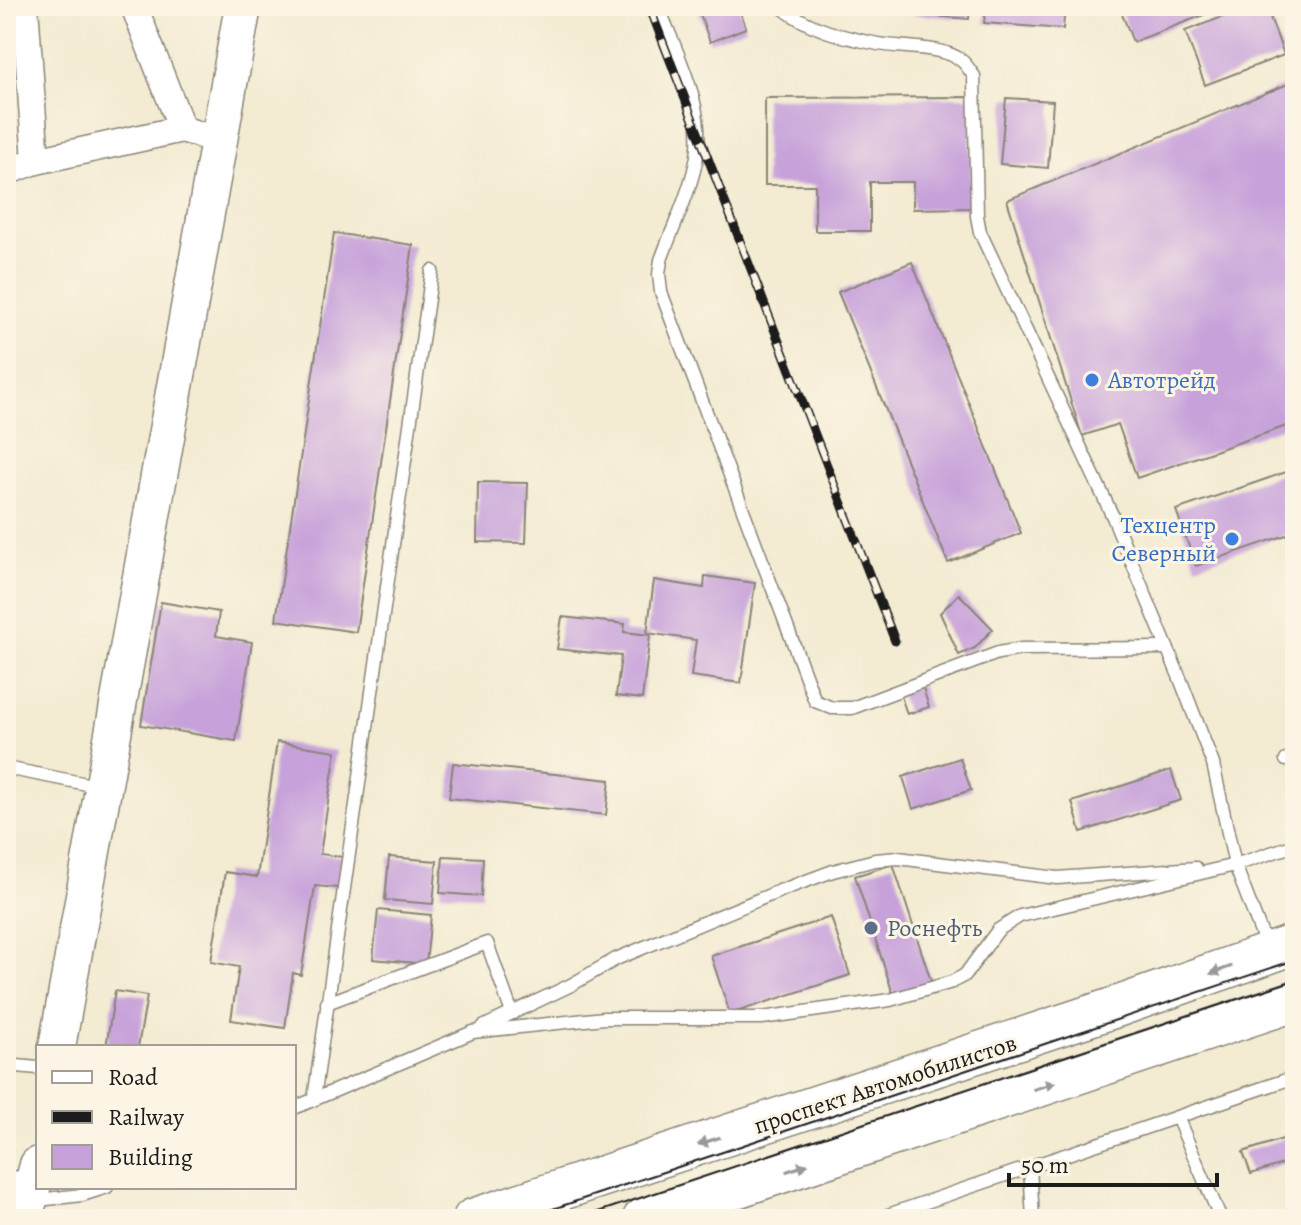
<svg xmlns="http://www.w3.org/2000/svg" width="1301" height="1225" viewBox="0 0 1301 1225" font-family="Alegreya,serif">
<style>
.building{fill:#c7a2da}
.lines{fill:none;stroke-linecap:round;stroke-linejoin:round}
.lane-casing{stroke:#888477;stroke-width:15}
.street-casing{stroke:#888477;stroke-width:29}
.secondary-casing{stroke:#888477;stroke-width:39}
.primary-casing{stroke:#888477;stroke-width:43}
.lane{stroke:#fff;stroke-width:12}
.street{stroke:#fff;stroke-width:26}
.secondary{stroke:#fff;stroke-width:36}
.primary{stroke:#fff;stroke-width:40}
.tram{stroke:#1c1c1c;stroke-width:2}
.rail-casing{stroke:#1c1c1c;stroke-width:9}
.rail{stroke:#fcf5e5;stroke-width:6;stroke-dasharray:18;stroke-linecap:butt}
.oneway{fill:#999}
.shop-dot{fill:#3f7fe0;stroke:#fcf5e5;stroke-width:3}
.service-dot{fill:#5c6f8a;stroke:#fcf5e5;stroke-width:3}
.labels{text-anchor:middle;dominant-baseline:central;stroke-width:6;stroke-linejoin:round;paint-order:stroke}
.shop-label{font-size:24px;fill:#366cbe;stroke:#fcf5e5;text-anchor:start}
.service-label{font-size:24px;fill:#4e5e75;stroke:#fcf5e5;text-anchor:start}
.street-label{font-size:24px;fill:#1c1c1c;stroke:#fcf5e5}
</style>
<rect width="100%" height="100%" fill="#fcf5e5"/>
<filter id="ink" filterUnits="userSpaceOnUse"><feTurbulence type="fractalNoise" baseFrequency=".0125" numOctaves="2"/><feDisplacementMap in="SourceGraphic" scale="16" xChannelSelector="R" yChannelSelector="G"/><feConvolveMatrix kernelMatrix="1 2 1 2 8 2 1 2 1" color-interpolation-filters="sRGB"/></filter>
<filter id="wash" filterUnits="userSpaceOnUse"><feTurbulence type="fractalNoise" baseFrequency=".006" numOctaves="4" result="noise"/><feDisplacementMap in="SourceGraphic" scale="32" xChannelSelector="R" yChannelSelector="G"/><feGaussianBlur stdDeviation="1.8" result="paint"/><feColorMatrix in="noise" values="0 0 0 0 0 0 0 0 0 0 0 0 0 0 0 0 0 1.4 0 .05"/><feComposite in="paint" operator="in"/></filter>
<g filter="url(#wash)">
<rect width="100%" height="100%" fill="#f3ebd2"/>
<g id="blocks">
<g class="building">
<path d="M697,6h41l8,22 -36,14z"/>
<path d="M864,6h106l-1,13 -106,-9z"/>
<path d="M986,6h79l-2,23 -79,-6z"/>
<path d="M1119,6h108l-94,36z"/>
<path d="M1243,6h23l18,49 -79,30 -20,-54 59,-22z"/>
<path d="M1295,81v342l-158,55 -19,-54 -36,12 -75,-236z"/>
<path d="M971,97v111l-58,1v-27h-43v49h-55v-46h-50v-87z"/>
<path d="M1006,98l47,3 -5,67 -48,-4z"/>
<path d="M334,233l79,12 -57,387 -80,-12z"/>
<path d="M912,262l109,271 -73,30 -110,-271z"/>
<path d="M1295,469v63l-99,34 -20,-56z"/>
<path d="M478,482l50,1 -2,60 -49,-1z"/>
<path d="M705,576l50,7 -14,100 -50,-7 5,-36 -49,-7 7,-53 50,8z"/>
<path d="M959,594l34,35 -18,19 -16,7 -19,-42z"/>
<path d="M161,602l58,10 -3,24 36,6 -16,99 -95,-16z"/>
<path d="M562,617l63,7 -1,8 26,3 -8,64 -26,-3 5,-40 -64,-7z"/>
<path d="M922,685l7,22 -22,7 -7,-21z"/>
<path d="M277,742l59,9 -16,103 23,3 -5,31 -23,-2 -14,89 -8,-2 -8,55 -54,-8 8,-53 -28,-5 14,-90 32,5z"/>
<path d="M960,758l11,32 -58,19 -10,-32z"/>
<path d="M453,763l157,17 -4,35 -157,-17z"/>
<path d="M1171,770l10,30 -100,32 -9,-30z"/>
<path d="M443,856l40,2 -2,38 -41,-3z"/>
<path d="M389,857l48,4 -4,43 -48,-4z"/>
<path d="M893,864l39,120 -38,13 -39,-121z"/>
<path d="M378,910l53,5 -5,49 -53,-5z"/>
<path d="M831,917l19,58 -120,39 -19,-58z"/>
<path d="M115,991l32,5 -9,51h-32z"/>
<path d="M1295,1135v25l-44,14 -8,-22z"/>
<path d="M1180,1213l30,1v5h-30z"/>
</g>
</g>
</g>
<g filter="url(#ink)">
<use href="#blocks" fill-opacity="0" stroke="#888477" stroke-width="2"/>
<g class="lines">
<g class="lane-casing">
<g id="lane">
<path d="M658,6c19,49 51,105 37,160 -7,32 -23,63 -34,94l-2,14 2,18 154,409 17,7h20l146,-55 24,-4 145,-1"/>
<path d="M780,6c28,23 62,31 98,38 23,4 67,2 84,17 5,4 8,10 12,15l3,140 3,16 133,285 68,164 32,83 22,101"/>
<path d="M1286,760l9,-3"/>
<path d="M6,768l96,19"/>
<path d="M1230,866l5,-1 32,83"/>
<path d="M327,1003l160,-60 25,70"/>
<path d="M483,1027l88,-42 45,-26 166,-69 51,-19 42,-11 23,-2 159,20 139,-10"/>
<path d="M6,1065l32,3"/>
<path d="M314,1099l118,-828"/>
<path d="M294,1108l179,-76 131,-14h158l128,-18 62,-18 13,-7 33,-45 22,-14 215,-51 60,-20"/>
<path d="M1177,1117l44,102"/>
<path d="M1030,1167l3,52"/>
<path d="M6,1177l25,1"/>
<path d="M6,1216l23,-15 53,-6 25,-8"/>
<path d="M876,1219l419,-142"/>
</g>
</g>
<g class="street-casing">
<g id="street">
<path d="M134,6l48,123 37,12"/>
<path d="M36,161l146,-32"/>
<path d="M6,172l30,-11 -11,-155"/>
</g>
</g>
<g class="secondary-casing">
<g id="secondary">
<path d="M57,1047l186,-1041"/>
<path d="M24,1219l14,-54"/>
</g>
</g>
<g class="primary-casing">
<g id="primary">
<path d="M473,1219l646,-213 176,-62"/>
<path d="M643,1219l652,-218"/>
</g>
</g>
<use href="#lane" class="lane"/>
<use href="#street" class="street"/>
<use href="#secondary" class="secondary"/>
<use href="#primary" class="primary"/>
<g class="tram">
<path d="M523,1219l772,-259"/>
<path d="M577,1219l718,-239"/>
</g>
<g class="rail-casing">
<path id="rail" d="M649,6l246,635"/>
</g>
<use href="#rail" class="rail"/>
</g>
<defs><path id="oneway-solid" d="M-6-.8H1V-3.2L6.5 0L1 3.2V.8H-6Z" transform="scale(2)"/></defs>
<g class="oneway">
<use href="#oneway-solid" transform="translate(1221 970) rotate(160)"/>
<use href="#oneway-solid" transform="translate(1044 1086) rotate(-18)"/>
<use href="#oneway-solid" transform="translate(709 1141) rotate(162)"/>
<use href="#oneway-solid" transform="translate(797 1168) rotate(-18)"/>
</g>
</g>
<g class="shop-dot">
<circle cx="1092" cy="380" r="8"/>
<circle cx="1232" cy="539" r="8"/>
</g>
<circle class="service-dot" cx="871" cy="928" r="8"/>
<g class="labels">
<g class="shop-label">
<text x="1108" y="380">Автотрейд</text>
<text x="1216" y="525" text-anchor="end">Техцентр<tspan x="1216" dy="28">Северный</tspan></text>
</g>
<g class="service-label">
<text x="887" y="928">Роснефть</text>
</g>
<g class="street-label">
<text transform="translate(885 1084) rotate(-18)">проспект Автомобилистов</text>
</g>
</g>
<rect width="1301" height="1225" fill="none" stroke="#fcf5e5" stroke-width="32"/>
<rect x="36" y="1045" width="260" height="144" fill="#fcf5e5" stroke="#a29e95" stroke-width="2"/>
<rect x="52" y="1071" width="40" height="12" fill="#ffffff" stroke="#a29e95" stroke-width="2"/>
<text x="108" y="1085" font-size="24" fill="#1c1c1c">Road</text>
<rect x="52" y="1111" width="40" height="12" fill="#1c1c1c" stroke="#a29e95" stroke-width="2"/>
<text x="108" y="1125" font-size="24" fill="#1c1c1c">Railway</text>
<rect x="52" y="1145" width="40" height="24" fill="#c7a2da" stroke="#a29e95" stroke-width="2"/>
<text x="108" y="1165" font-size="24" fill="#1c1c1c">Building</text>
<path d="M1009 1173v12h208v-12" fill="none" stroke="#1c1c1c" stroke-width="4"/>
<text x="1021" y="1173" font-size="24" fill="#1c1c1c" stroke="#fcf5e5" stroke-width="6" paint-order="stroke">50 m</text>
</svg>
